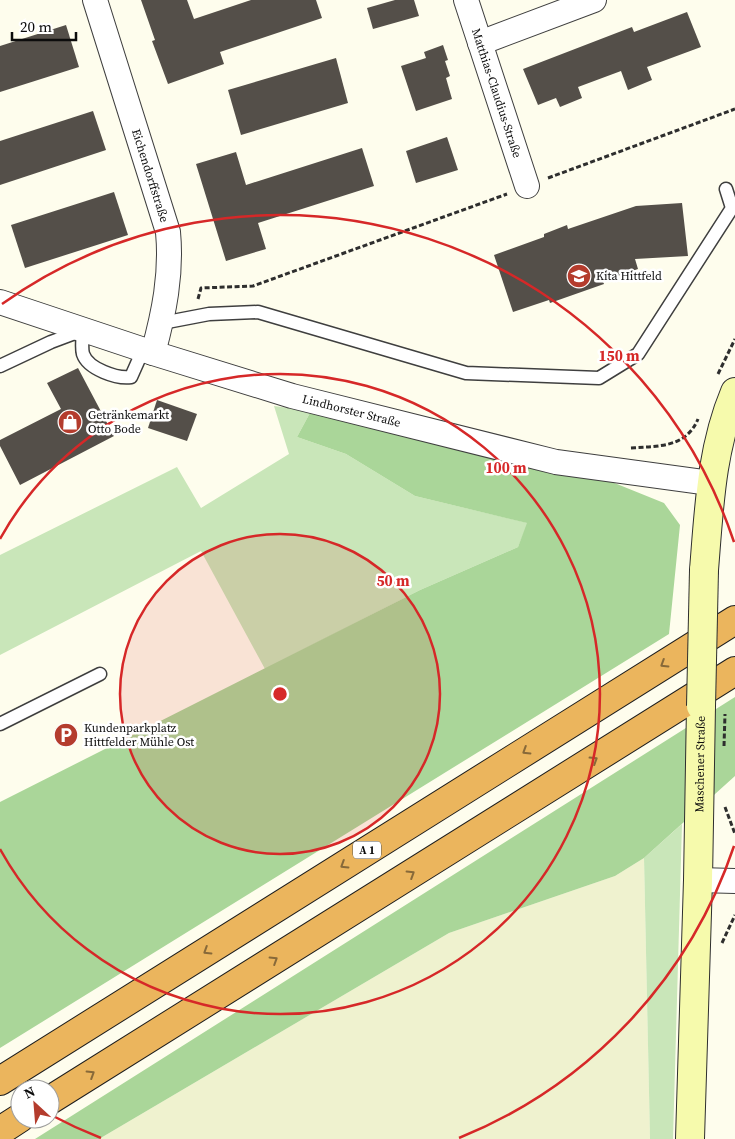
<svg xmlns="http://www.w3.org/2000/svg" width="735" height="1139" viewBox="0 0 735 1139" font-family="'Source Serif 4',serif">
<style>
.farmland{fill:#eff2cf}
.green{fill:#c9e6b9}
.forest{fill:#aad699}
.building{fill:#544f49}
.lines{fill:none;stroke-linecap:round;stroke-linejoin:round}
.lane-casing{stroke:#3f3f3f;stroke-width:15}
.street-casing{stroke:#3f3f3f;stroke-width:26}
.secondary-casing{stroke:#2e2e2e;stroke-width:30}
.highway-casing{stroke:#1d1d1d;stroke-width:30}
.path{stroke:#2e2e2e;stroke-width:3;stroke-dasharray:5 2.5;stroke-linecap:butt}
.lane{stroke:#fff;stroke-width:12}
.street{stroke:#fff;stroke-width:24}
.secondary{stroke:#f6faac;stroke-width:28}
.highway{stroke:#ebb55d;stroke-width:28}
.secondary-bridge-casing{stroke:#2e2e2e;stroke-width:30;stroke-linecap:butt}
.path-bridge{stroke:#2e2e2e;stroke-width:3;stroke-dasharray:5 2.5;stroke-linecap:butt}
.secondary-bridge{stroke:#f6faac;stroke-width:28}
.oneway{stroke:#876939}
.ring{fill:none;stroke:#d62828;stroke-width:2.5}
.labels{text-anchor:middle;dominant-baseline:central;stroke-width:5;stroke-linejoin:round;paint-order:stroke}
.shield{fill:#fff;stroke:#555;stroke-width:1}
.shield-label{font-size:11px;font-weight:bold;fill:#0c0c0c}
.street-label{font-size:12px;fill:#0c0c0c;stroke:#fff}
.poi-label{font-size:12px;fill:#0c0c0c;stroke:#fff;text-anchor:start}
.centre{fill:#d62828;stroke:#fff;stroke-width:2.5}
.ring-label{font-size:15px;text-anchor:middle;font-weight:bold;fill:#d62828;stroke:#fff;stroke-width:5;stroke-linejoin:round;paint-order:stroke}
</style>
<rect width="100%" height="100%" fill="#fefded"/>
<path class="farmland" d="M644,858l6,281h-551l350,-206 166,-57z"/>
<g class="green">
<path d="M274,406l37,5 -14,26 49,17 69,42 113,27 -10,24 -98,43 -155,79 -64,-118 -201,104v-100l177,-88 24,41 88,-54z"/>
<path d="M682,824l-9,315h-23l-6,-281z"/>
</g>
<g class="forest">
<path d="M311,411l296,69 57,23 16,22 -11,109 -669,414v-246l420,-212 98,-43 9,-24 -112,-27 -69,-42 -49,-17z"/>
<path d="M735,697v79l-91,82 -29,18 -166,57 -350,206h-64z"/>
</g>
<g class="building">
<path d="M141,0h46l7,19 57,-19h65l6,18 -102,34 4,12 -56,20 -16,-43 3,-1z"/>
<path d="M395,0h19l5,16 -46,13 -6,-21z"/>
<path d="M687,12l14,35 -54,20 5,13 -24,10 -7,-19 -43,16 4,11 -22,9 -4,-9 -18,7 -15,-36 109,-42 2,5z"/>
<path d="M66,25l13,42 -79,25v-46z"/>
<path d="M443,45l5,15 -3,1 5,15 -4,2 6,21 -36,12 -15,-45 25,-8 -2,-6z"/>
<path d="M336,58l12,45 -107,32 -13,-45z"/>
<path d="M93,111l13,39 -106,35v-44z"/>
<path d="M447,137l11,33 -42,13 -10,-32z"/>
<path d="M362,148l12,38 -116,37 8,26 -40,12 -30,-97 40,-12 10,33z"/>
<path d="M114,192l14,43 -103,33 -14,-43z"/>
<path d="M682,203l6,53 -53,3 3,10 -35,12 1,3 -54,19 -1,-3 -36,12 -19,-57 50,-18v-3l23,-9 1,4 68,-23z"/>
<path d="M78,368l36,68 -94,49 -20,-39v-6l61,-31 -14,-26z"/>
<path d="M157,400l40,14 -10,27 -39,-13z"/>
</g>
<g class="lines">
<g class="lane-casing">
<g id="lane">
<path d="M162,323l47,-9 49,-2 208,61 133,5 39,-24 94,-146 -6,-19"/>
<path d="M0,366l51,-24 32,-12c0,7 -2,17 0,24 5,15 34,25 48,23l12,-27"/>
<path d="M0,724l100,-50"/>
</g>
</g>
<g class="street-casing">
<g id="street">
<path id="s1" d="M95,0l73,232c4,42 -4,81 -15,121"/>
<path id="s2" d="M466,0l61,186"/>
<path d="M480,43l114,-43"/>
<path id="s3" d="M0,302l153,51 139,43 264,66 154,21"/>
<path d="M698,880l37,1"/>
</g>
</g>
<g class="secondary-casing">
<g id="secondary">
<path d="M704,570c5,-61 7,-121 31,-178"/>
<path id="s4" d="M690,1139l8,-259 3,-174"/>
</g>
</g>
<g class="highway-casing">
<g id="highway">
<path d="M0,1081l735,-461"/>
<path d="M50,1100l685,-429"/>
<path d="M0,1131l20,-13"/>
</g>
</g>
<g class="path">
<path d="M548,178l187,-69"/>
<path d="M198,299l3,-11 52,-2 254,-92"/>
<path d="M718,374l17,-35"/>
<path d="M631,448c27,-2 55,0 67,-29"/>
<path d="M725,807l10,27"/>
<path d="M722,943l13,-28"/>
</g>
<use href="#lane" class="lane"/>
<use href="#street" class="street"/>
<use href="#secondary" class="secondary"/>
<use href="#highway" class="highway"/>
<g class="secondary-bridge-casing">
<path id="secondary-bridge" d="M701,706l3,-136"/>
</g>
<path class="path-bridge" d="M724,746l1,-32"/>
<use href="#secondary-bridge" class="secondary-bridge"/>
</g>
<defs><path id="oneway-chevron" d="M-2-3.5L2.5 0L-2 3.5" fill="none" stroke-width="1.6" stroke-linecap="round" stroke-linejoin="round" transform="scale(1.25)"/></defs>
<g class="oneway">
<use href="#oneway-chevron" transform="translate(664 664) rotate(148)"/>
<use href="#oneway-chevron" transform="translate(526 751) rotate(148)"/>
<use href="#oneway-chevron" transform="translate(594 760) rotate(-32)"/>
<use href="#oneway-chevron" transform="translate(344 865) rotate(148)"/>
<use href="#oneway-chevron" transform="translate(411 874) rotate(-32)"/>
<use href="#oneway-chevron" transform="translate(207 951) rotate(148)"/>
<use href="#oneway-chevron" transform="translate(274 960) rotate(-32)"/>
<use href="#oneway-chevron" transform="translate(91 1074) rotate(-32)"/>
</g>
<circle cx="280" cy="694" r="160" fill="#d62828" fill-opacity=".12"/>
<g class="ring">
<circle cx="280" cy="694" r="160"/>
<path d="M0 539A320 320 0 1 1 0 849"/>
<path d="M734 846A479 479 0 0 1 459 1138M101 1138A479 479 0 0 1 51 1115M2 304A479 479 0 0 1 734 542"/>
</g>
<defs>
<g id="school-disc" transform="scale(1.25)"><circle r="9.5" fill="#b43c2d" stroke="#fff"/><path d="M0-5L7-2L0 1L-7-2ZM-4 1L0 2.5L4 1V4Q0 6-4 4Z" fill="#fff"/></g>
<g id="shop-disc" transform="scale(1.25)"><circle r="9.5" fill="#b43c2d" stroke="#fff"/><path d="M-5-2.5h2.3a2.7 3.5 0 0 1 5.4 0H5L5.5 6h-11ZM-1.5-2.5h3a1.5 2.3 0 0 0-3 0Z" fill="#fff"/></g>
<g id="parking-disc" transform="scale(1.25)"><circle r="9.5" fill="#b43c2d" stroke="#fff"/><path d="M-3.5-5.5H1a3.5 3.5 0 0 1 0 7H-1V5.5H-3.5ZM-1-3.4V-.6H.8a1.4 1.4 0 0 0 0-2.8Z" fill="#fff"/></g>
</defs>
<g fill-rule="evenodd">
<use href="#school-disc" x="579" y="276"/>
<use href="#shop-disc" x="70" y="422"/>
<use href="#parking-disc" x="66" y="735"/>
</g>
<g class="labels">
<rect class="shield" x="353" y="841.5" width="28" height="17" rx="4"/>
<g class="shield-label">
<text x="367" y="850">A 1</text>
</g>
<g class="street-label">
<text stroke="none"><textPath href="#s2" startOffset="98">Matthias-Claudius-Straße</textPath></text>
<text stroke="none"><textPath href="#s1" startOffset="184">Eichendorffstraße</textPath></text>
<text stroke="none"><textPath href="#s3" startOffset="368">Lindhorster Straße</textPath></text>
<text stroke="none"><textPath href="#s4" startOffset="375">Maschener Straße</textPath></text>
</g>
<g class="poi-label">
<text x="596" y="276">Kita Hittfeld</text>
<text x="88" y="415">Getränkemarkt<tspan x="88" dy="14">Otto Bode</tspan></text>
<text x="84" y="728">Kundenparkplatz<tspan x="84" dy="14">Hittfelder Mühle Ost</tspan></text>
</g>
</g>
<circle cx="280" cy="694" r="8" class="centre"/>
<g class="ring-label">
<text x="619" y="361">150 m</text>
<text x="506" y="473">100 m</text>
<text x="393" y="586">50 m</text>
</g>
<g transform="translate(35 1104) rotate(334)"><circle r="24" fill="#ffffff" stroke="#9e9e9e"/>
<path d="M0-4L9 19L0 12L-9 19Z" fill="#b43c2d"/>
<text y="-8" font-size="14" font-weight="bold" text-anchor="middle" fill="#0c0c0c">N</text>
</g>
<path d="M12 32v8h64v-8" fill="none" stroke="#0c0c0c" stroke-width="2.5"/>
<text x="20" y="32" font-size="15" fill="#0c0c0c" stroke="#ffffff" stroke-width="4" paint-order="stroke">20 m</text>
</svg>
